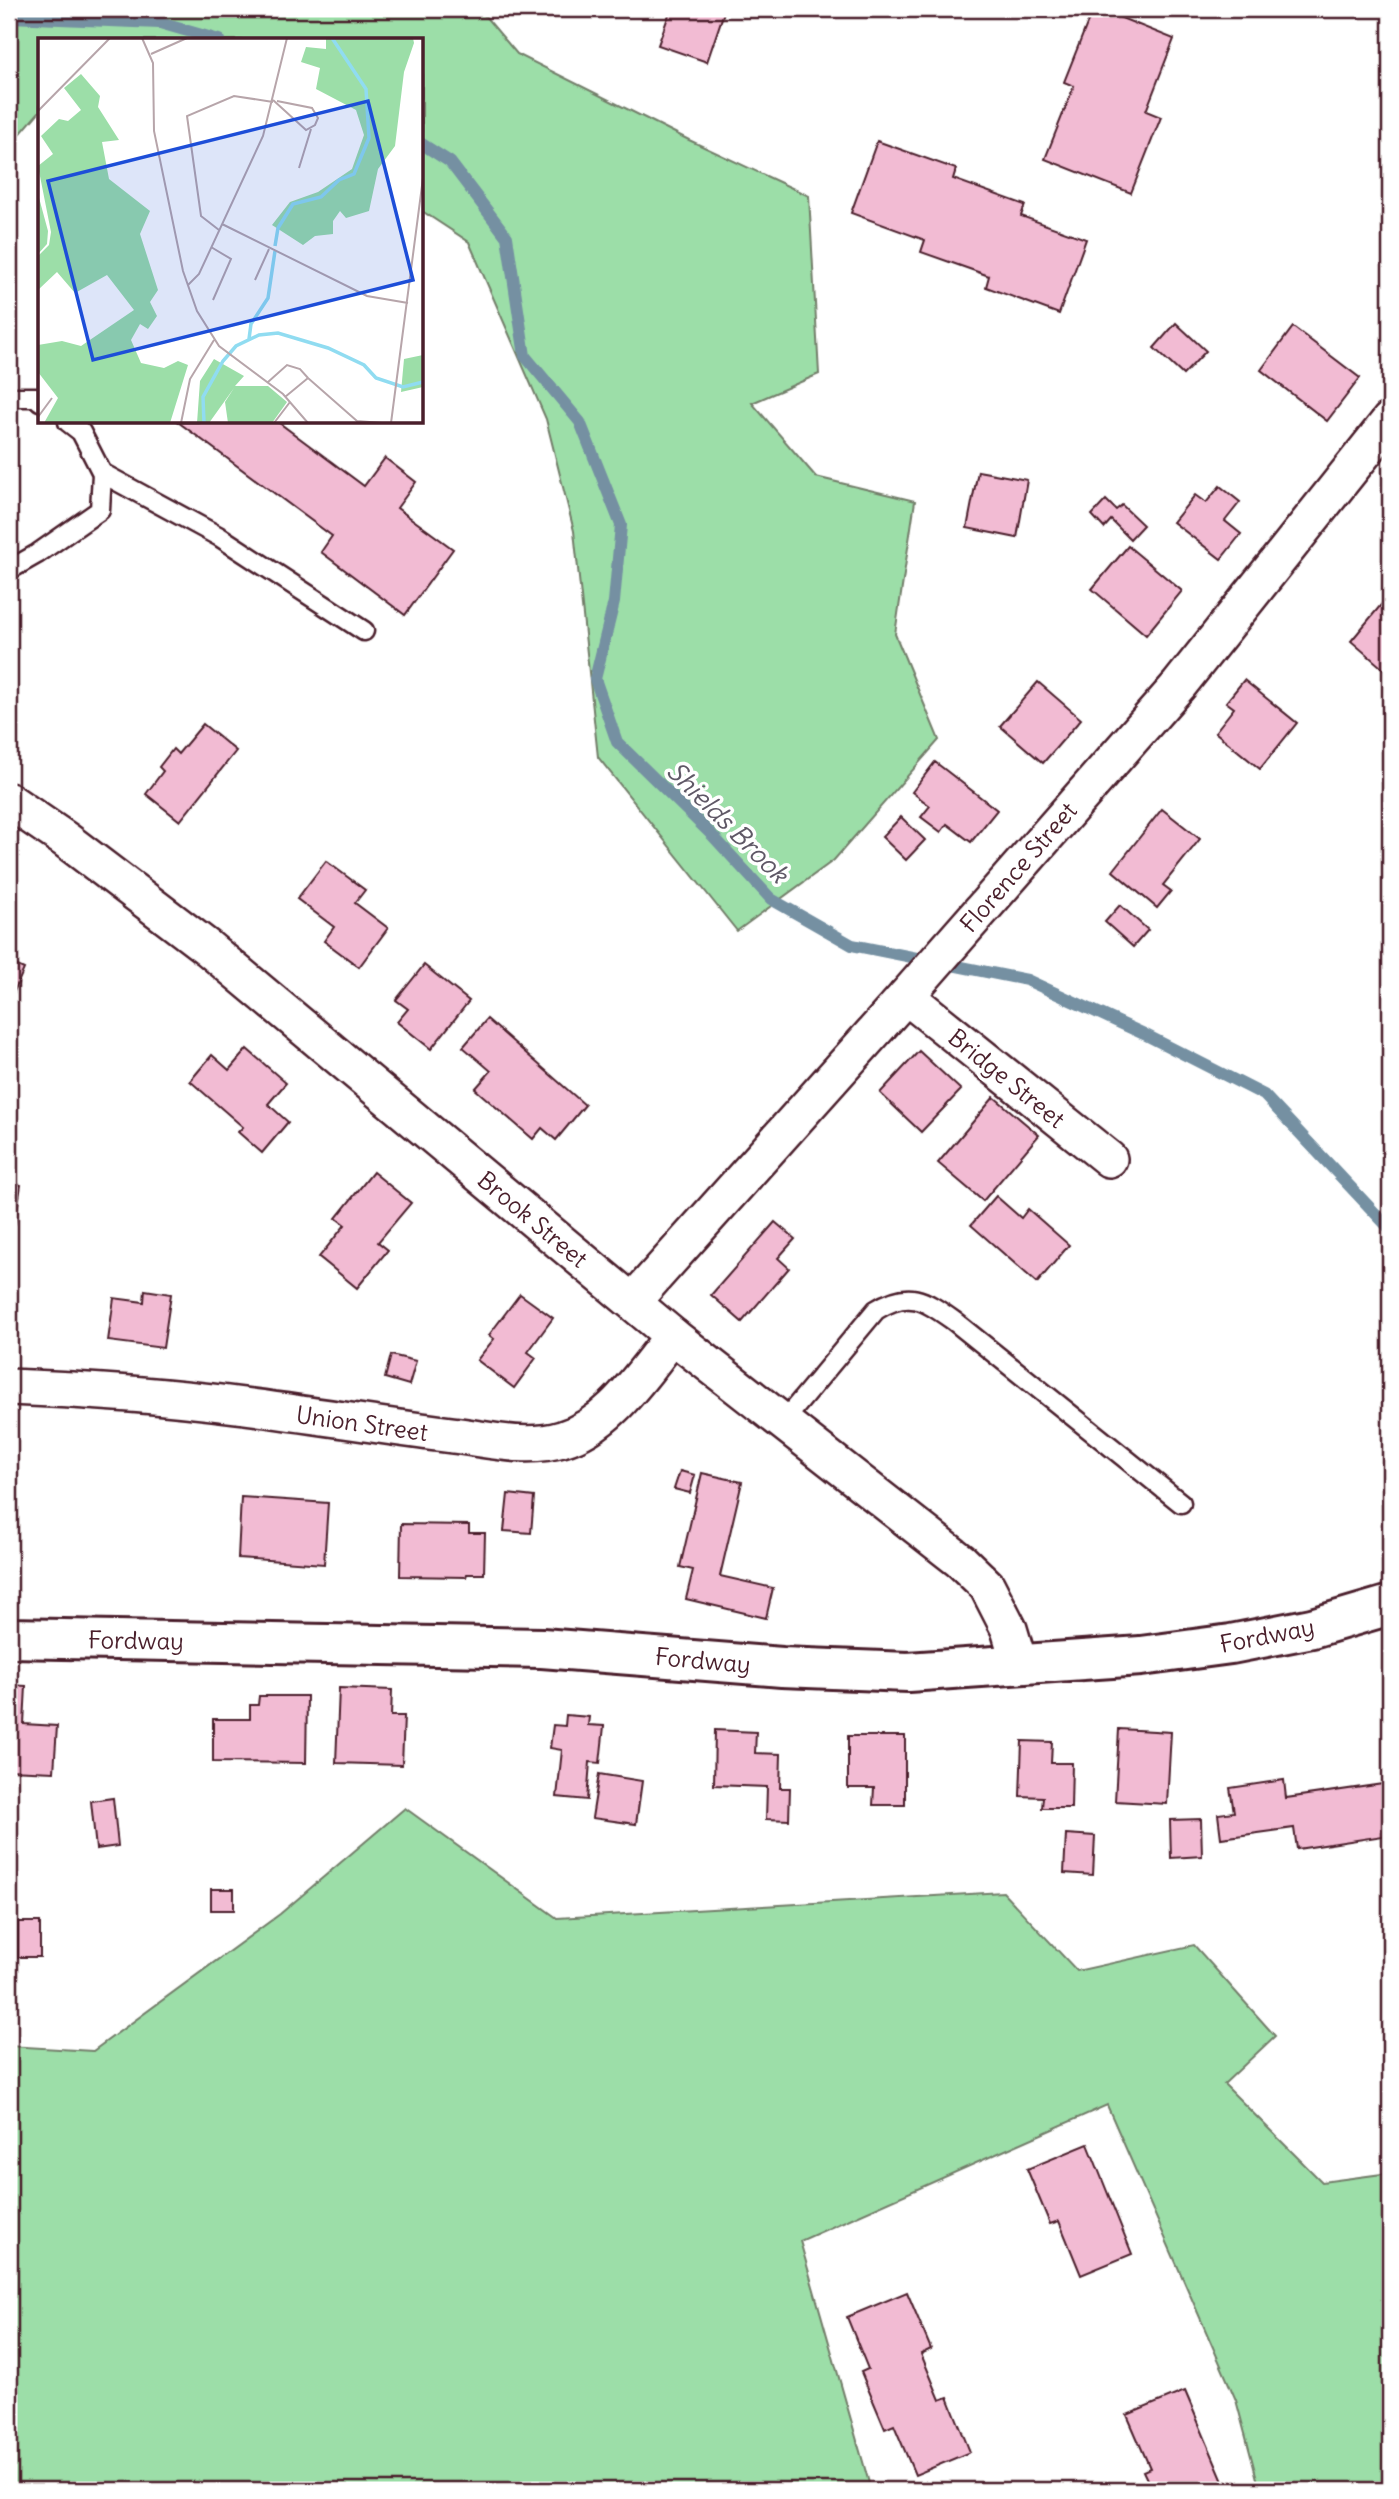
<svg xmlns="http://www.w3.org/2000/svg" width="1399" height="2499" viewBox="0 0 1399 2499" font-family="Delius,sans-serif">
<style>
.green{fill:#9cdea8;stroke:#737e6a;stroke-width:2}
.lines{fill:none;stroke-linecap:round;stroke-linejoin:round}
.stream{stroke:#7490a2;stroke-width:12}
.building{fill:#f2bbd3;stroke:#4a1f2b;stroke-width:2}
.service-casing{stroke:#4a1f2b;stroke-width:23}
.minor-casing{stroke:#4a1f2b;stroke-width:40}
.tertiary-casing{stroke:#4a1f2b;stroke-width:44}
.service{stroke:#fff;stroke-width:18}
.minor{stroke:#fff;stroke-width:35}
.tertiary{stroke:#fff;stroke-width:38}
.labels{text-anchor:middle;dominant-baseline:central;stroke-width:7;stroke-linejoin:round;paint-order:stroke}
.street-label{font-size:24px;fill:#4a1f2b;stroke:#fff}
.water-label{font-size:26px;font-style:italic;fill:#5f5866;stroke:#fff}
.inset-river{fill:none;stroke:#90dcf1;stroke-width:3.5}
.inset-road{fill:none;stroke:#b7a5aa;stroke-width:2}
.view{fill:#1d4ed8;fill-opacity:0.15;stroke:#1d4ed8;stroke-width:3.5}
.inset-edge{fill:none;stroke:#4a1f2b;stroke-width:3.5}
</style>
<rect width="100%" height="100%" fill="#fff"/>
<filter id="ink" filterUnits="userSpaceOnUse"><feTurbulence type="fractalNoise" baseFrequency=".0143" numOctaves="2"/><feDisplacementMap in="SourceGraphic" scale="14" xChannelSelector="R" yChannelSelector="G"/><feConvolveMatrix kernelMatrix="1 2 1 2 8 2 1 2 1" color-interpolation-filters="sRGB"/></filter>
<g filter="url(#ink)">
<g class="green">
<path d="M9,9h470l38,45 172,86 120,56 10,178 -67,29 64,74 99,24 -20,133 44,106 -105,120 -97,71 -139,-174 -24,-226 -28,-112 -77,-177 -47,-31v-171h-382v71l-31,36z"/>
<path d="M405,1808l152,110 446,-26 74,79 117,-26 81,91 -51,48 98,98 68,-9v317h-130l-24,-90 -129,-295 -307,136 71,249h-862v-444l84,5 187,-137z"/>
</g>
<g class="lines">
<g class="stream">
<path d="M9,17l151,6 59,17"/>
<path d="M422,144l28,18 57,75 18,119 55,66 41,103 -7,77 -19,77 22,63 95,93 59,64 81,46 175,35 117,54 120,61 126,134"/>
</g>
</g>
<g class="building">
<path d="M671,9h54l-18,53 -49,-17z"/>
<path d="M1093,9h6l75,30 -28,72 15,6 -30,76 -86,-34 29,-73 -10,-4z"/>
<path d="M877,141l79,28 -3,10 72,26 -4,11 65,23 -27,75 -73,-27 3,-11 -68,-24 4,-12 -74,-27z"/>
<path d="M1176,323l30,28 -23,24 -29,-27z"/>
<path d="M1293,327l67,51 -33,43 -66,-51z"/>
<path d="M178,422h100l86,64 21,-28 31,24 -19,26 56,41 -48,66 -84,-63 11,-16z"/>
<path d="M978,471l49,9 -10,58 -50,-10z"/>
<path d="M1220,486l20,16 -15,19 16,13 -20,25 -48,-37 22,-27 11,8z"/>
<path d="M1106,500l10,10 6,-5 21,20 -13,14 -19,-19 -7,8 -12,-13z"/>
<path d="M1128,546l54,45 -36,44 -54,-46z"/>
<path d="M1390,594v77l-2,2 -37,-32z"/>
<path d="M1244,680l53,43 -37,46 -45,-37 19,-24 -8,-6z"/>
<path d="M1038,682l43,37 -38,44 -43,-37z"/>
<path d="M203,724l33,27 -56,70 -34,-27 17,-23 -4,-4 14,-18 5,5z"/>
<path d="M935,762l62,48 -26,32 -24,-18 -6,8 -20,-15 9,-11 -18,-14z"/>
<path d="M1162,809l38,30 -37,46 8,6 -14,17 -44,-37z"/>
<path d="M901,817l24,23 -19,20 -24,-23z"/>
<path d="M326,861l39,29 -10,13 33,25 -29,39 -35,-26 10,-14 -37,-28z"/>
<path d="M9,892l8,4 -8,18z"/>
<path d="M1120,905l28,25 -15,17 -28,-25z"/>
<path d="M9,962l15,7 -15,34z"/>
<path d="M424,965l45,36 -38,48 -34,-27 11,-13 -12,-9z"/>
<path d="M487,1019l98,86 -29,35 -14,-12 -9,11 -58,-50 16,-18 -28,-24z"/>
<path d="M247,1049l39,34 -18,21 20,18 -26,31 -24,-21 5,-5 -53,-46 22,-26 17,15z"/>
<path d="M919,1051l42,39 -40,42 -41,-39z"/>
<path d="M994,1097l45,38 -56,66 -45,-38z"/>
<path d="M373,1172l38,31 -33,39 10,8 -31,38 -38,-31 26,-32 -9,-7z"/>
<path d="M9,1183l12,2 -6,39 -6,-1z"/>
<path d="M996,1196l25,22 7,-9 41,36 -32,38 -66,-58z"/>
<path d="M775,1222l20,17 -17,19 11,10 -47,54 -31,-27z"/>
<path d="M145,1290l26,4 -8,54 -55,-7 6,-43 30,4z"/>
<path d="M520,1294l33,24 -25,34 8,6 -22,30 -37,-28 17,-21 -5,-4z"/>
<path d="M391,1355l25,6 -7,24 -24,-7z"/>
<path d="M680,1471l15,4 -5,18 -16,-4z"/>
<path d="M702,1473l40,9 -22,94 53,12 -7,30 -80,-19 7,-29 -13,-3z"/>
<path d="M508,1494l26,3 -3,36 -27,-2z"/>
<path d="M241,1497l87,6 -4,61 -86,-6z"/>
<path d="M401,1524l68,1v8h16l-1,41h-17l-1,3 -66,-1z"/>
<path d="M9,1685l17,1 -2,38 33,2 -3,46 -45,-2z"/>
<path d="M339,1688l53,2 -1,26h13l-2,49 -66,-2z"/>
<path d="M259,1696h48l-1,67 -93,-1v-43h37v-14h8z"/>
<path d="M566,1715l23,2 -1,8 16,1 -4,37 -10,-1 -3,38 -30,-3 5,-47 -12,-2 3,-23 12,1z"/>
<path d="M1119,1729l52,3 -4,72 -52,-3z"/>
<path d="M715,1730l41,2 -1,21 26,1 -1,34h10l-1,32 -23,-1 1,-32 -53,-2z"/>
<path d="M848,1736h57v69h-32l1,-17h-26z"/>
<path d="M1022,1741l30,1 -1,21h21l-1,45h-29l1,-11 -23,-1z"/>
<path d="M599,1774l43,7 -6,43 -44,-6z"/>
<path d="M1284,1780l2,18 104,-15v52l-93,14 -3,-21 -73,10 -3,-24 16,-2 -4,-24z"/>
<path d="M113,1798l5,48 -22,3 -5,-48z"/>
<path d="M1201,1819l1,37 -31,2 -1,-38z"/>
<path d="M1066,1834l29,2 -2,39 -29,-2z"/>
<rect x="211" y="1889" width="23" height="21"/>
<rect x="18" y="1922" width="22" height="35"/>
<path d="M1088,2144l44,110 -51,21 -22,-54 -9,3 -23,-55z"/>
<path d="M907,2292l24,57 -10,5 19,46 8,-3 22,55 -55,23 -21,-50 -9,4 -24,-57 7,-3 -21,-52z"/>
<path d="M1185,2391l42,99h-75l-9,-19 7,-3 -23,-53z"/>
</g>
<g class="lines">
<g class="service-casing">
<g id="service">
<path d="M9,397h27l4,4"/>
<path d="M102,473l118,64 144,94"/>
<path d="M9,570l28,-16 63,-44 2,-37 -21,-41 -13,-10"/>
<path d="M783,1422l93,-112c34,-21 48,-10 78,11l227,182"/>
</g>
</g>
<g class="minor-casing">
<g id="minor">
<path d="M9,801l57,39 142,108 465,388 289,226 25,24 22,43 11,37"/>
<path d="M906,996l203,163"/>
<path d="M633,1301l273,-305 273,-311 211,-265"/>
<path d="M9,1387c76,3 152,8 227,18 72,9 144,21 216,30 35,4 75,15 110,4 49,-14 80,-66 111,-103"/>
</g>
</g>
<g class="tertiary-casing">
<path id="tertiary" d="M9,1638l533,10 240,19 126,5 233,-16 90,-12 81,-16 78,-23"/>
</g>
<use href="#service" class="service"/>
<use href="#minor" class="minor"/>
<use href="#tertiary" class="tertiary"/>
</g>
</g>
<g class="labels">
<g class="street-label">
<text transform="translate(1018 867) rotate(-49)">Florence Street</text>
<text transform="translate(1007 1078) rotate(39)">Bridge Street</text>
<text transform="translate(533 1219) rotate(40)">Brook Street</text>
<text transform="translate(362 1423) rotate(8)">Union Street</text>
<text transform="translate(1267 1635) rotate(-11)">Fordway</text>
<text transform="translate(136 1640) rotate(1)">Fordway</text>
<text transform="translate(703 1660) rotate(5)">Fordway</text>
</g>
<g class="water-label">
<text transform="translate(728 822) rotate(45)">Shields Brook</text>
</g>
</g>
<g transform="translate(38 38)">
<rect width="385" height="385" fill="#fff"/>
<path d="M288,0h87l1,5 -10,29 -9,74 -17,23 -9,42 -23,7 -6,-7 -7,10v13l-18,2 -12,9 -31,-20 18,-23 28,-10 34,-23 12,-34 -8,-25 -40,-21 4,-21 -19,-6 5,-15 20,2zM43,36l19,22 -2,11 21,33 -17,2 7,37 41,32 -10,23 18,56 -8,12 7,14 -9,13 -8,-5 -9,16 10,23 23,5 14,-7 10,4 -18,58h-126l14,-25 -20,-26v-27l24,-4 19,5 53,-36 -27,-35 -32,18 -18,-21 -19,18v-34l11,-11 2,-13 -13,-66 15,-12 -12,-18 18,-17 9,2 13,-11 -17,-22zM0,156l10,37 -1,13 -9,10zM385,317v32l-22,5 3,-33zM176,321l30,17 -9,10h33l19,16 -15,21h-44l-3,-21 9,-14 -25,35h-12l3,-42z" fill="#9cdea8"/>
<path class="inset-river" d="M237,208l3,-18 15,-24 28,-7 18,-17 15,-6 15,-36 -3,-49 -34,-51M211,301l2,-15 17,-26 7,-47M166,385l-1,-26 20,-36 13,-15 23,-11 19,-2 50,15 36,17 12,13 27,9 20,-5"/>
<path class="inset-road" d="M104,0l11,25 1,68 29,140 14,40 22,35 64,48 25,29M113,16l36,-16M235,62l33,30 9,-5 3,-7 -6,-10 -35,-7M0,73l72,-73M261,130l12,-39M184,186l145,72 41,7M181,192l-18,-14 -14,-100 47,-20 39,6M173,209l20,12 -18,41M217,242l14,-31M150,247l11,-11 64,-138 24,-98M230,344l19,-17 13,4 8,9M247,359l23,-19 49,43 25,2M0,379l14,-19M143,385l9,-44 24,-39M236,385l16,-21M353,385l32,-245"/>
<path class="view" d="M330,63l45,179 -320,80 -45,-179z"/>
<rect width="385" height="385" class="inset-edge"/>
</g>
<rect width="1399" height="2499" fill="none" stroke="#fff" stroke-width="35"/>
<rect x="18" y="18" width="1364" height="2464" fill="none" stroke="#4a1f2b" stroke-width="2.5" filter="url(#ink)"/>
</svg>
